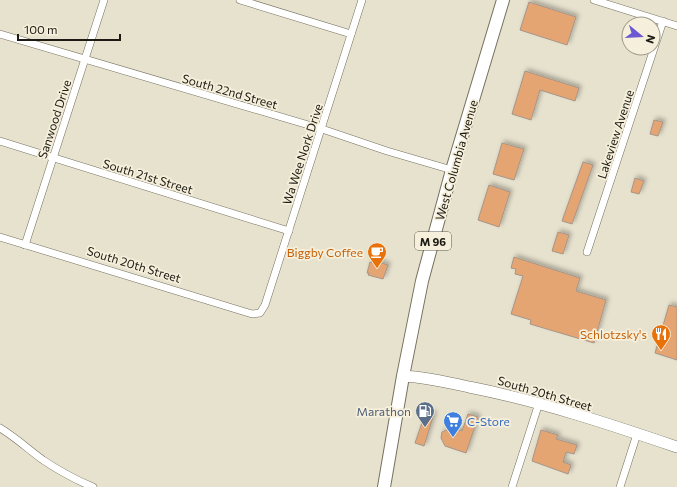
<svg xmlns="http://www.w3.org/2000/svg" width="677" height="487" viewBox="0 0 677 487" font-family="Commissioner,sans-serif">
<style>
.building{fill:#e5a573;stroke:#a69588;filter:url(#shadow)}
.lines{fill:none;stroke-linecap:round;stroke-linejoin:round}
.street-casing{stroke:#76715f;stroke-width:8}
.secondary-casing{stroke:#76715f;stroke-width:12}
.primary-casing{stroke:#76715f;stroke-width:14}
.street{stroke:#fff;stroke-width:7}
.secondary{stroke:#fff;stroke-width:11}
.primary{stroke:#fff;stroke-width:12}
.labels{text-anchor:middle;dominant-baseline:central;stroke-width:3.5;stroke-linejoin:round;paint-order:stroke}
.shield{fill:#f5efdb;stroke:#5d5a4f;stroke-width:1}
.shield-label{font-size:11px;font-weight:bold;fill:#1c1a13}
.street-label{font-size:12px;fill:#1c1a13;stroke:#f5efdb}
.food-label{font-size:12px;fill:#c56008;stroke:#f5efdb;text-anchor:end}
.service-label{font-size:12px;fill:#4e5e75;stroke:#f5efdb;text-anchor:end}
.shop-label{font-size:12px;fill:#366cbe;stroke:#f5efdb;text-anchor:start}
</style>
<defs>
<filter id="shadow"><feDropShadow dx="2.5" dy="-2.5" stdDeviation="2" flood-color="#0004"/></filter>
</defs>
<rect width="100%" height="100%" fill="#e7e2ce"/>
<g class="building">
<path d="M529,2l47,15 -9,28 -47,-15z"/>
<path d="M525,71l54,17 -4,13 -35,-11 -9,30 -19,-6z"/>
<path d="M654,120l9,2 -5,14 -8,-2z"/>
<path d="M502,143l22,6 -10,31 -21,-6z"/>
<path d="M583,162l10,3 -21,59 -10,-3z"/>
<path d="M635,178l9,3 -5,13 -8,-2z"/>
<path d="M489,185l21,7 -11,35 -21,-7z"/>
<path d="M558,232l11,3 -6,19 -11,-3z"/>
<path d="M514,257l66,21 -4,13 30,9 -12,43 -64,-19 1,-4 -20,-6 12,-38 -8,-2 1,-5 -5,-1z"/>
<path d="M372,260l16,5 -5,14 -15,-4 1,-2h-2l3,-11 2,1z"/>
<path d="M669,305l8,2v53l-22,-7z"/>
<path d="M426,411l8,3 -10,32 -9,-3z"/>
<path d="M468,414l10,3 -12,36 -21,-7 -4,-8 1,-6 9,-4 11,3z"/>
<path d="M541,430l17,5 -2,4 21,6 -3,9 -8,-2 -3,10 8,3 -3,9 -36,-13z"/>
</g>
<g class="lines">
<g class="street-casing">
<g id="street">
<path d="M240,0l111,34"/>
<path d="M594,0l83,26"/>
<path d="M0,34l322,95 65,22 65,19"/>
<path d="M0,141l289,90"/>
<path d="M0,237l252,77 8,-1 5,-8 97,-305"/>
<path d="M25,245l79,-245"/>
<path d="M587,252l76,-231"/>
<path d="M0,428c15,9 28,21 43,32 15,10 33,20 50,27"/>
<path d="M512,487l27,-84"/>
<path d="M620,487l17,-53"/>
</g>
</g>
<g class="secondary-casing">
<path id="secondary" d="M403,376c22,1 44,6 66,11 71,14 140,37 208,60"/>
</g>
<g class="primary-casing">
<path id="primary" d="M384,487l19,-111 19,-95 30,-111 51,-170"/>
</g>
<use href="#street" class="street"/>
<use href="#secondary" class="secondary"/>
<use href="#primary" class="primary"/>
</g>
<defs>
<g id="cafe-pin" transform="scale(1)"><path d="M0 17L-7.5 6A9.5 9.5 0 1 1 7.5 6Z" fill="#e8710a" stroke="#f5efdb"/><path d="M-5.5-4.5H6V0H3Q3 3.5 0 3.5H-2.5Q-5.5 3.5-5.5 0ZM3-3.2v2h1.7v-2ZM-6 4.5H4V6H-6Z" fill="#fff"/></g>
<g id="restaurant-pin" transform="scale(1)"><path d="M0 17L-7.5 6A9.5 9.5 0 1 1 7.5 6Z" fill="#e8710a" stroke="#f5efdb"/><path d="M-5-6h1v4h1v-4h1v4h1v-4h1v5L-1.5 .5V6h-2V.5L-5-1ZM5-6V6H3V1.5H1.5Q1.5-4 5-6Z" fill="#fff"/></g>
<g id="fuel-pin" transform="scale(1)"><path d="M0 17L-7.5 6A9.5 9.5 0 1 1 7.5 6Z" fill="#5c6f8a" stroke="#f5efdb"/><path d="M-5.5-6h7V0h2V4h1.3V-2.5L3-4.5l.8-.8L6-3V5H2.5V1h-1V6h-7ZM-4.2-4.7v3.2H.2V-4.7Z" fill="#fff"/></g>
<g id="supermarket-pin" transform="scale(1)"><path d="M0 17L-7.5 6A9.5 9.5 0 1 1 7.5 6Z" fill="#3f7fe0" stroke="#f5efdb"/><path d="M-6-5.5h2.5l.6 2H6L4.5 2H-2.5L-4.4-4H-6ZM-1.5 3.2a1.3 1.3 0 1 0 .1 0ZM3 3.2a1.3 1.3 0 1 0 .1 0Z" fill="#fff"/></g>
</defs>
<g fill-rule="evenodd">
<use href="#cafe-pin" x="377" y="252"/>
<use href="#restaurant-pin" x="661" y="334"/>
<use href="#fuel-pin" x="425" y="411"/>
<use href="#supermarket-pin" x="453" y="421"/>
</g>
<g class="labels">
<rect class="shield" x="415" y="232" width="36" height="18" rx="3"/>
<g class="shield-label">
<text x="433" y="241">M 96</text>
</g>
<g class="street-label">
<text transform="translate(230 91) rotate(16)">South 22nd Street</text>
<text transform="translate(54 119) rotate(-72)">Sanwood Drive</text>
<text transform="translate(615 134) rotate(-72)">Lakeview Avenue</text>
<text transform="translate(302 154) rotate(-72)">Wa Wee Nork Drive</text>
<text transform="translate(456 160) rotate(-74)">West Columbia Avenue</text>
<text transform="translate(148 176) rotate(17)">South 21st Street</text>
<text transform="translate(134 264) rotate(17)">South 20th Street</text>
<text transform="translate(545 393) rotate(16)">South 20th Street</text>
</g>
<g class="food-label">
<text x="363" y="252">Biggby Coffee</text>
<text x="647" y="334">Schlotzsky's</text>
</g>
<g class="service-label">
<text x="411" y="411">Marathon</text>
</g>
<g class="shop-label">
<text x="467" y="421">C-Store</text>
</g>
</g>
<g transform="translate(641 36) rotate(108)"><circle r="19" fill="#f5efdb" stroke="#9e9a8b"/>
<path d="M0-3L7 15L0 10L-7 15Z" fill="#6b58d2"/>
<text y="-6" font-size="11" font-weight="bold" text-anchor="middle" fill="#1c1a13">N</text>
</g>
<path d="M18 34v6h102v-6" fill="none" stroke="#1c1a13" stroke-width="2"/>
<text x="24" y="34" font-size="12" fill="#1c1a13" stroke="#f5efdb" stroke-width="3" paint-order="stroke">100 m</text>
</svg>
